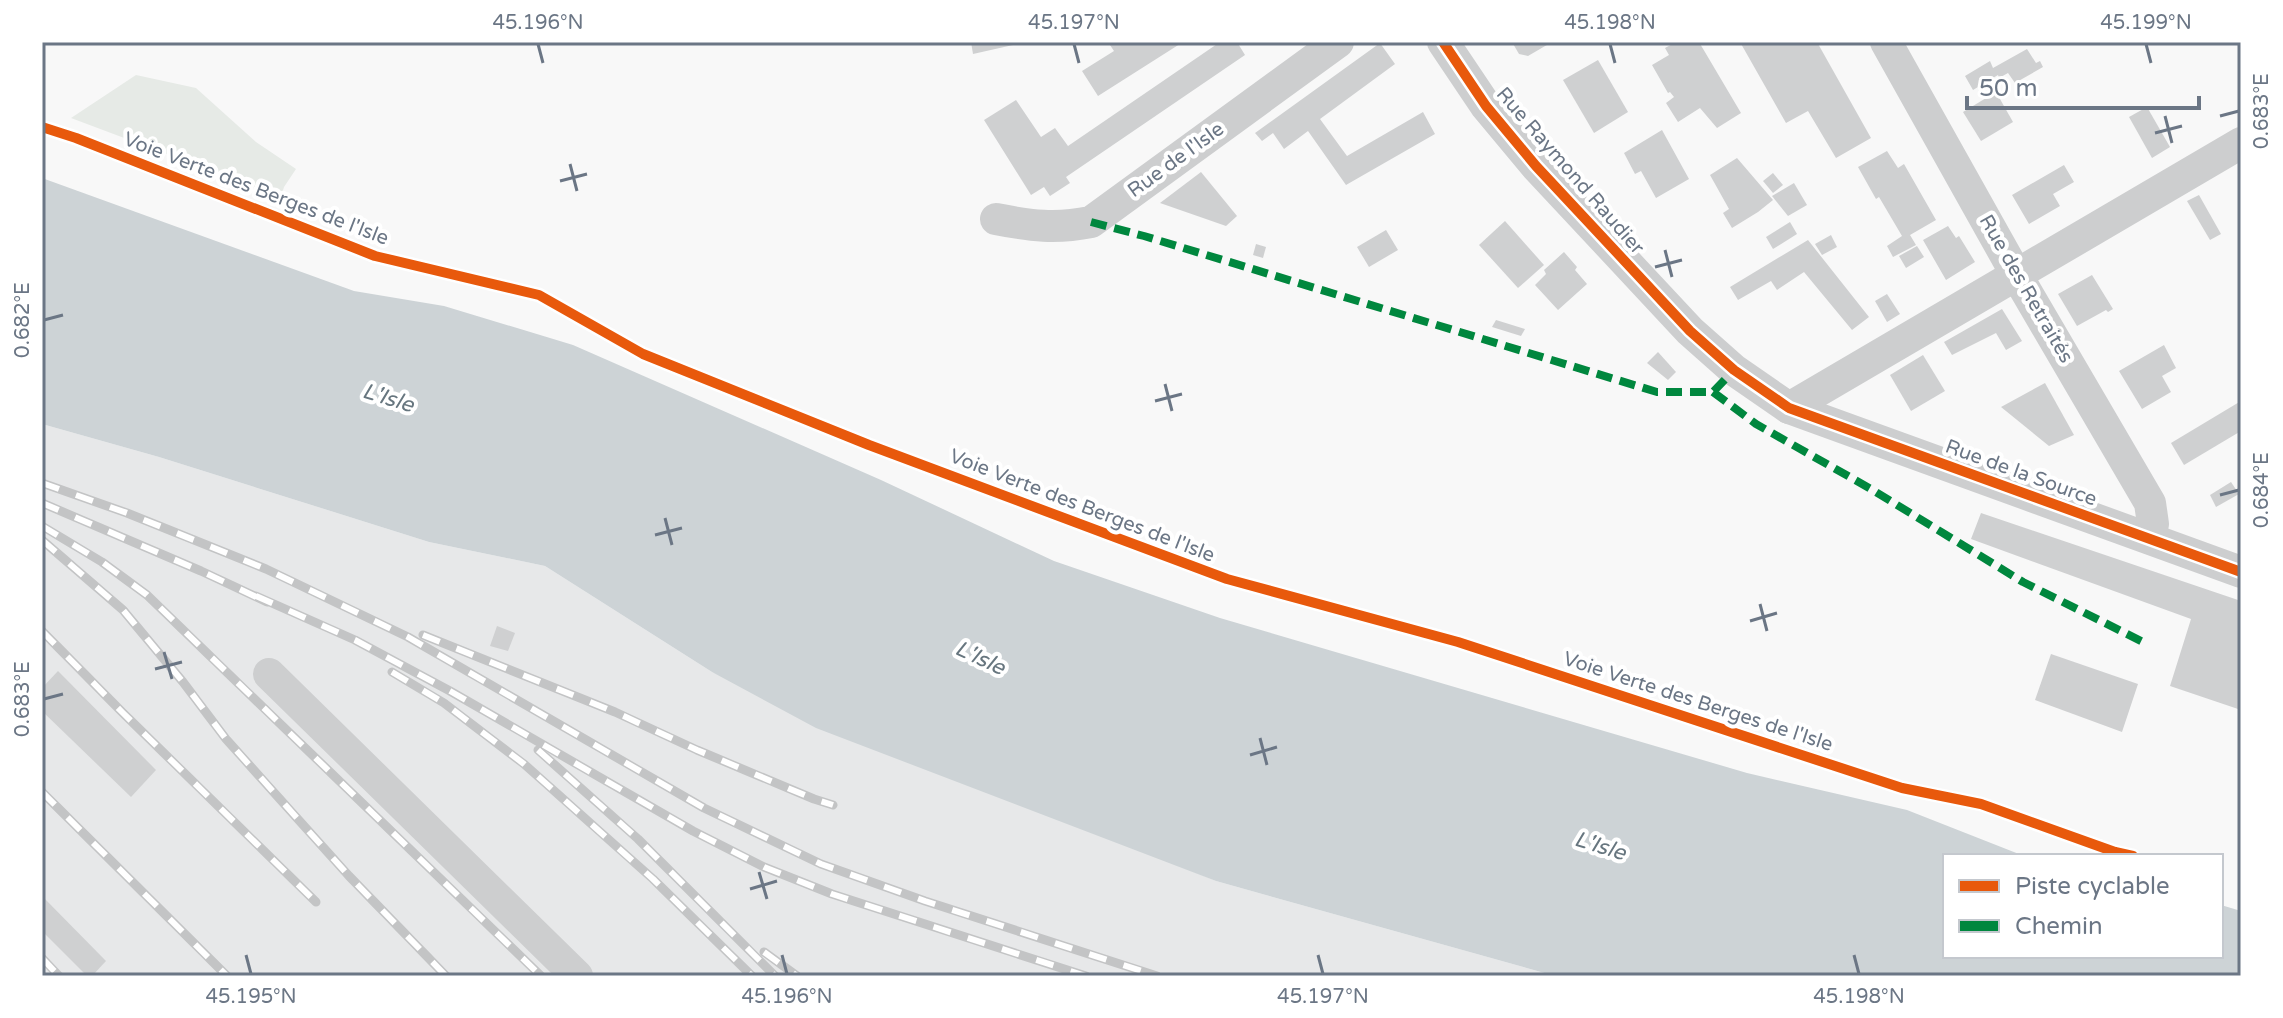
<svg xmlns="http://www.w3.org/2000/svg" width="2283" height="1018" viewBox="0 0 2283 1018" font-family="'Varela Round',sans-serif">
<style>
.built{fill:#e7e8e9}
.green{fill:#e6eae6}
.water{fill:#cdd3d6}
.building{fill:#cfd0d1}
.lines{fill:none;stroke-linecap:round;stroke-linejoin:round}
.minor{stroke:#cdcecf;stroke-width:32}
.rail-casing{stroke:#c3c4c5;stroke-width:9}
.rail{stroke:#fff;stroke-width:6;stroke-dasharray:18;stroke-linecap:butt}
.quiet{stroke:#00873e;stroke-width:8;stroke-dasharray:16 8;stroke-linecap:butt}
.cycleway-casing{stroke:#fff;stroke-width:15}
.cycleway{stroke:#e8590c;stroke-width:10}
.ticks{fill:none;stroke:#6b7685;stroke-width:3}
.labels{text-anchor:middle;dominant-baseline:central;stroke-width:8;stroke-linejoin:round;paint-order:stroke}
.street-label{font-size:20px;fill:#6b7685;stroke:#fff}
.water-label{font-size:22px;font-style:italic;fill:#67767f;stroke:#fff}
.neatline{fill:none;stroke:#6b7685;stroke-width:3}
.ticks-label{font-size:20px;text-anchor:middle;fill:#6b7685}
</style>
<rect width="100%" height="100%" fill="#f8f8f8"/>
<path class="built" d="M42,424l117,33 270,85 116,24 167,106 504,209 339,95h-1513z"/>
<path class="green" d="M136,75l60,13 60,54 40,27 -12,18 -3,10 -210,-79z"/>
<path class="water" d="M42,178l312,113 90,15 129,39 308,135 173,81 166,57 527,155 160,37 117,46h-79v100h276v-51l20,6v65h-686l-339,-95 -400,-153 -104,-56 -167,-106 -116,-24 -270,-85 -117,-33z"/>
<g class="building">
<path d="M971,42h42v3l-40,9z"/>
<path d="M1108,42h75l-85,54 -16,-25 32,-20z"/>
<path d="M1220,42h17l8,13 -179,122 4,6 -20,13 -6,-9 -13,8 -47,-75 32,-20 25,37 14,-9 13,18z"/>
<path d="M1512,42h40l-24,14 -9,-2z"/>
<path d="M1676,42h23l42,71 -24,15 -17,-20 -22,14 -12,-19 8,-6 -4,-5 -2,1 -16,-28 17,-10 -4,-7z"/>
<path d="M1740,42h77l54,96 -35,20 -28,-47 -22,12z"/>
<path d="M1380,43l15,21 -75,55 27,37 76,-44 12,22 -89,51 -38,-54 -24,18 -11,-16 -11,8 -7,-8z"/>
<path d="M2027,49l9,14 4,-2 3,6 -28,16 -7,-10 -9,5 -1,-3 -25,15 -8,-14 25,-15 3,7z"/>
<path d="M1598,60l30,52 -34,21 -31,-53z"/>
<path d="M1996,92l17,30 -32,19 -18,-29z"/>
<path d="M2147,107l23,40 -18,11 -23,-41z"/>
<path d="M1662,130l27,49 -33,19 -15,-27 -6,3 -11,-21z"/>
<path d="M1887,151l11,17 6,-4 32,56 -26,15 6,10 -23,12 -6,-11 15,-10 -23,-39 -3,2 -18,-32z"/>
<path d="M1737,158l36,42 -15,12 -26,16 -9,-15 6,-4 -19,-34z"/>
<path d="M2064,165l10,17 -21,12 7,12 -31,18 -17,-29z"/>
<path d="M1201,172l36,44 -11,10 -66,-23z"/>
<path d="M1773,173l10,12 -10,8 -10,-12z"/>
<path d="M1794,183l13,22 -19,11 -16,-20z"/>
<path d="M2199,195l22,39 -11,6 -23,-39z"/>
<path d="M1505,221l39,44 -26,23 -39,-43z"/>
<path d="M1790,222l7,12 -24,15 -7,-12z"/>
<path d="M1948,226l8,12 3,-2 16,26 -29,18 -23,-40z"/>
<path d="M1386,230l12,20 -29,17 -12,-20z"/>
<path d="M1831,235l6,12 -15,8 -7,-11z"/>
<path d="M1808,240l61,77 -17,13 -48,-58 -27,18 -6,-9 -33,19 -8,-13z"/>
<path d="M1256,244l10,3 -3,11 -10,-3z"/>
<path d="M1917,246l7,11 -18,11 -7,-12z"/>
<path d="M1564,252l13,15 -2,3 12,14 -29,26 -23,-25 11,-11 -2,-4z"/>
<path d="M2092,275l21,34 -5,3 -2,-2 -29,16 -19,-32z"/>
<path d="M1887,294l13,20 -13,8 -12,-21z"/>
<path d="M2002,309l20,32 -16,9 -10,-17 -44,22 -8,-13z"/>
<path d="M1496,320l29,9 -4,7 -29,-9z"/>
<path d="M2164,345l12,23 -14,8 9,16 -29,17 -23,-38z"/>
<path d="M1658,352l18,20 -8,8 -21,-17z"/>
<path d="M1923,355l22,36 -34,20 -21,-36z"/>
<path d="M2045,383l29,52 -25,11 -48,-39z"/>
<path d="M2241,401v30l-57,34 -13,-22z"/>
<path d="M2231,482l8,12 -23,13 -6,-12z"/>
<path d="M1981,513l260,88v109l-71,-24 21,-67 -220,-80z"/>
<path d="M497,626l18,7 -7,18 -18,-5z"/>
<path d="M2051,654l87,30 -16,48 -87,-32z"/>
<path d="M58,671l98,99 -25,27 -89,-86v-23z"/>
<path d="M42,896l64,65 -14,15h-5l-45,-45z"/>
</g>
<g class="lines">
<g class="minor">
<path d="M1443,42l43,64 50,60 154,165 44,39 55,38 452,164"/>
<path d="M1886,42l130,232 134,229 3,21 -4,14"/>
<path d="M996,219c35,7 60,10 95,3l247,-180"/>
<path d="M1789,408l452,-265"/>
<path d="M269,674l308,302"/>
</g>
<g class="rail-casing">
<g id="rail">
<path d="M42,483l85,30 139,56 142,68 296,171 117,56 104,37 232,75"/>
<path d="M42,503l159,68 66,31"/>
<path d="M42,526l60,36 45,33 394,381"/>
<path d="M42,540l81,70 60,72 43,57 123,137 97,100"/>
<path d="M256,596l99,44 95,51 243,140 71,36 68,27 254,82"/>
<path d="M42,631l81,82 193,189"/>
<path d="M423,635l192,77 82,38 117,49 19,6"/>
<path d="M392,672l52,31 80,61 129,115 99,97"/>
<path d="M538,750l100,89 137,137"/>
<path d="M42,792l185,184"/>
<path d="M764,952l33,24"/>
<path d="M42,958l17,18"/>
</g>
</g>
<use href="#rail" class="rail"/>
<g class="quiet">
<path d="M1091,222l53,14 513,156h56l21,-22"/>
<path d="M1713,392l43,32 115,65 152,93 122,61"/>
</g>
<g class="cycleway-casing">
<g id="cycleway">
<path d="M1443,42l43,64 50,60 154,165 44,39 55,38 452,164"/>
<path d="M42,127l34,11 299,118 164,39 104,59 226,91 358,134 231,63 444,146 79,16 134,48 18,4"/>
</g>
</g>
<use href="#cycleway" class="cycleway"/>
</g>
<path class="ticks" d="M538,44l5,19M1074,44l5,19M1610,44l5,19M2146,44l5,19M2165,116l7,27M2220,116l19,-5M2155,133l27,-7M570,164l7,27M560,181l27,-7M1665,250l7,27M1655,267l27,-7M44,320l19,-5M1165,384l7,27M1155,401l27,-7M2220,495l19,-5M665,518l7,27M655,535l27,-7M1760,604l7,27M1750,621l27,-8M164,652l8,27M155,669l27,-7M44,699l19,-5M1260,738l7,27M1250,755l27,-8M759,872l8,27M750,889l27,-8M246,955l5,19M782,955l5,19M1318,955l5,19M1854,955l5,19"/>
<g class="labels">
<g class="street-label">
<text transform="translate(1176 160) rotate(-36)">Rue de l'Isle</text>
<text transform="translate(1570 171) rotate(49)">Rue Raymond Raudier</text>
<text transform="translate(256 189) rotate(21)">Voie Verte des Berges de l'Isle</text>
<text transform="translate(2026 289) rotate(60)">Rue des Retraités</text>
<text transform="translate(2021 473) rotate(20)">Rue de la Source</text>
<text transform="translate(1082 506) rotate(21)">Voie Verte des Berges de l'Isle</text>
<text transform="translate(1698 702) rotate(18)">Voie Verte des Berges de l'Isle</text>
</g>
<g class="water-label">
<text transform="translate(388 398) rotate(17)">L'Isle</text>
<text transform="translate(980 658) rotate(25)">L'Isle</text>
<text transform="translate(1600 846) rotate(17)">L'Isle</text>
</g>
</g>
<rect width="2283" height="1018" fill="none" stroke="#ffffff" stroke-width="88"/>
<rect x="1943" y="854" width="280" height="104" fill="#ffffff" stroke="#c4c8ce" stroke-width="2"/>
<rect x="1959" y="880" width="40" height="12" fill="#e8590c" stroke="#c4c8ce" stroke-width="2"/>
<text x="2015" y="894" font-size="24" fill="#6b7685">Piste cyclable</text>
<rect x="1959" y="920" width="40" height="12" fill="#00873e" stroke="#c4c8ce" stroke-width="2"/>
<text x="2015" y="934" font-size="24" fill="#6b7685">Chemin</text>
<path d="M1967 96v12h232v-12" fill="none" stroke="#6b7685" stroke-width="4"/>
<text x="1979" y="96" font-size="24" fill="#6b7685" stroke="#ffffff" stroke-width="6" paint-order="stroke">50 m</text>
<rect x="44" y="44" width="2195" height="930" class="neatline"/>
<g class="ticks-label">
<text x="538" y="29">45.196°N</text>
<text x="1074" y="29">45.197°N</text>
<text x="1610" y="29">45.198°N</text>
<text x="2146" y="29">45.199°N</text>
<text transform="translate(2261 111) rotate(-90)" y="7">0.683°E</text>
<text transform="translate(22 320) rotate(-90)" y="7">0.682°E</text>
<text transform="translate(2261 490) rotate(-90)" y="7">0.684°E</text>
<text transform="translate(22 699) rotate(-90)" y="7">0.683°E</text>
<text x="251" y="1003">45.195°N</text>
<text x="787" y="1003">45.196°N</text>
<text x="1323" y="1003">45.197°N</text>
<text x="1859" y="1003">45.198°N</text>
</g>
</svg>
